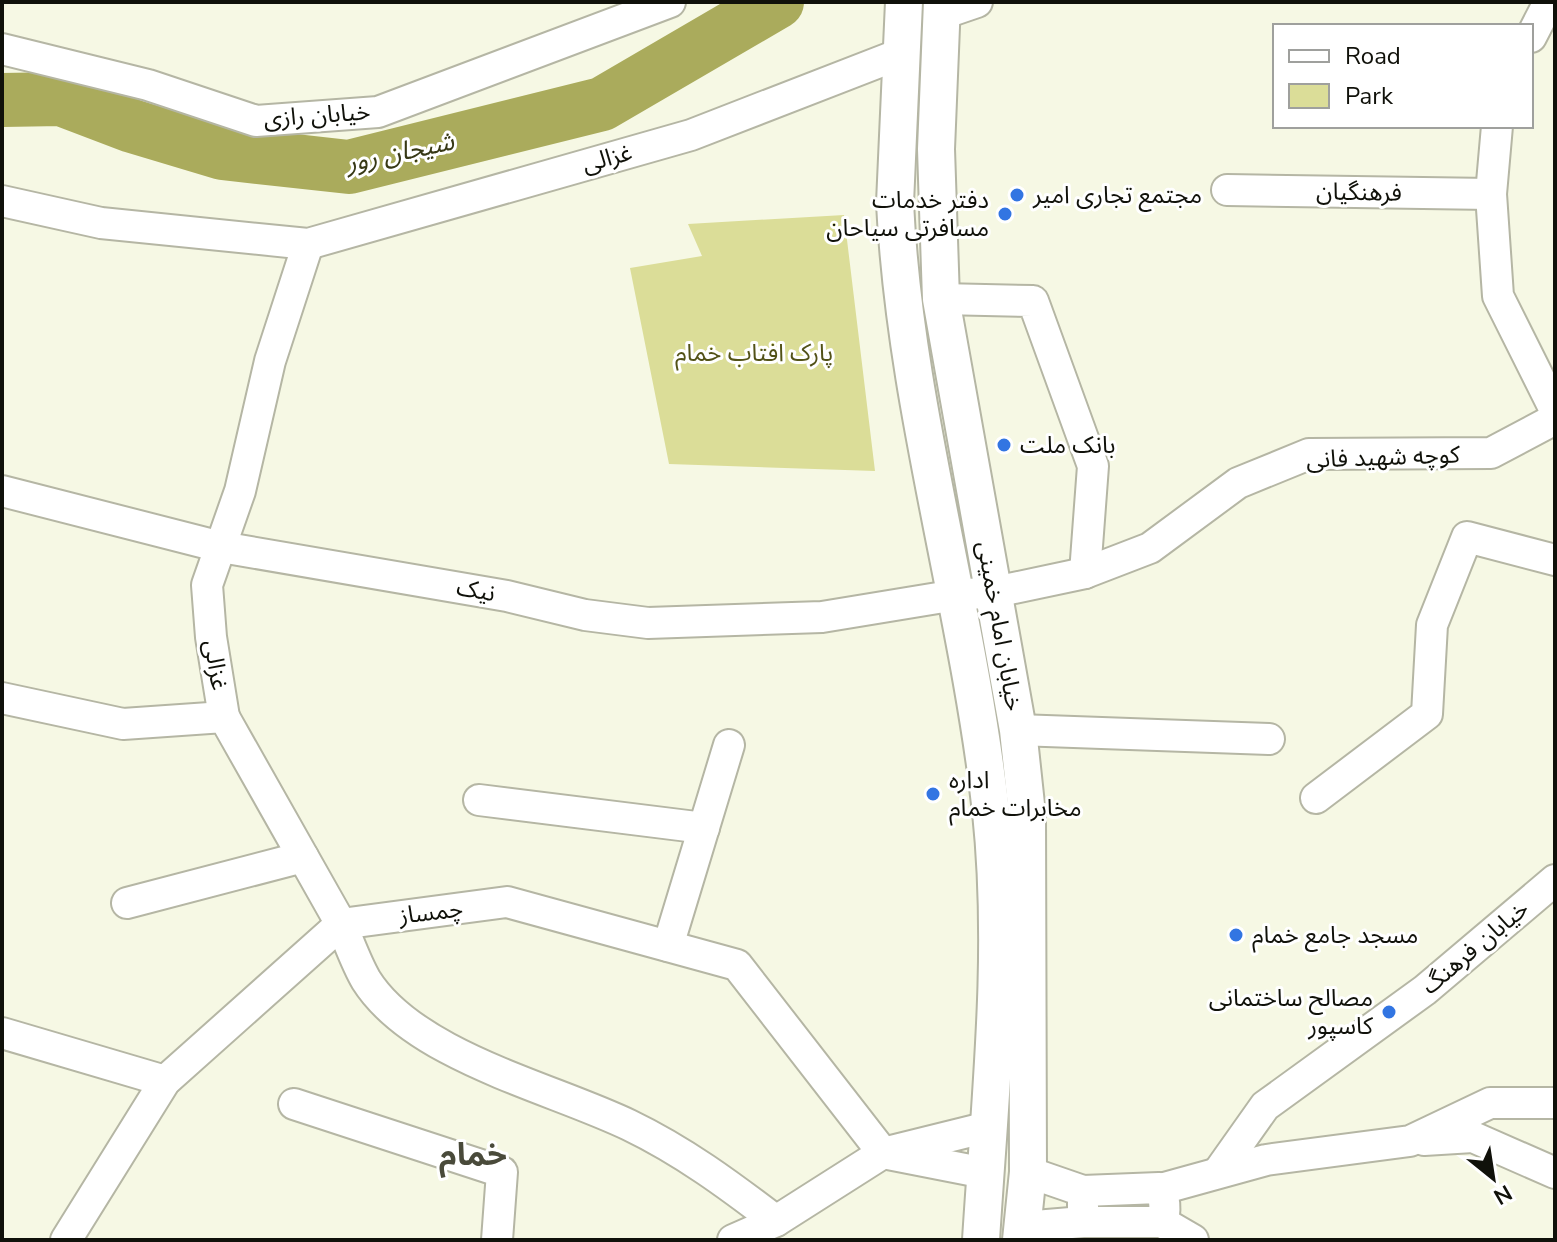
<svg xmlns="http://www.w3.org/2000/svg" width="1557" height="1242" viewBox="0 0 1557 1242" font-family="'Nunito Sans','Noto Sans Arabic',sans-serif">
<style>
.green{fill:#dbdd98}
.lines{fill:none;stroke-linecap:round;stroke-linejoin:round}
.river{stroke:#aaab5c;stroke-width:54}
.minor-casing{stroke:#b5b6a4;stroke-width:34}
.major-casing{stroke:#b5b6a4;stroke-width:40}
.minor{stroke:#fff;stroke-width:30}
.major{stroke:#fff;stroke-width:36}
.poi-dot{fill:#3275e2;stroke:#fff;stroke-width:3}
.labels{text-anchor:middle;dominant-baseline:central;stroke-width:6;stroke-linejoin:round;paint-order:stroke}
.street-label{font-size:24px;fill:#10110a;stroke:#fff}
.poi-label{font-size:24px;fill:#10110a;stroke:#fff;text-anchor:start}
.park-label{font-size:24px;fill:#525217;stroke:#fff}
.water-label{font-size:26px;font-style:italic;fill:#373815;stroke:#fff}
.district-label{font-size:32px;font-weight:bold;fill:#494a3a;stroke:#fff}
</style>
<rect width="100%" height="100%" fill="#f6f8e4"/>
<path class="green" d="M844,215l31,256 -206,-7 -39,-196 72,-12 -14,-32z"/>
<g class="lines">
<path class="river" d="M2,100l59,-1 71,27 90,27 127,14 253,-63 175,-102"/>
<g class="minor-casing">
<g id="minor">
<path d="M942,14l35,-12"/>
<path d="M1531,37l18,-35"/>
<path d="M2,49l146,36 108,36 122,-9 292,-110"/>
<path d="M1497,126l-6,68 7,102 57,114"/>
<path d="M1227,190l264,4"/>
<path d="M2,201l99,22 207,21 383,-109 209,-81"/>
<path d="M941,299l92,2 60,165 -8,107"/>
<path d="M2,491l219,56 286,49 78,19 63,8 174,-6 134,-22 39,-3 90,-19 65,-25 88,-65 71,-29 182,-1 64,-34"/>
<path d="M2,698l121,26 101,-7 117,207 166,-22 230,63 146,188 102,20"/>
<path d="M224,717l-13,-80 -4,-52 33,-94 30,-130 38,-117"/>
<path d="M1018,730l251,9"/>
<path d="M1316,798l111,-84 5,-89 35,-88 88,23"/>
<path d="M479,800l225,28"/>
<path d="M127,903l176,-46"/>
<path d="M668,946l61,-201"/>
<path d="M2,1033l163,48"/>
<path d="M294,1104l208,68 -5,68"/>
<path d="M1424,1140l49,-3 82,36"/>
<path d="M1219,1171l46,-65 160,-116 130,-110"/>
<path d="M1028,1172l55,19"/>
<path d="M1159,1188c6,6 7,25 3,34h-79v-31z"/>
<path d="M1161,1189l105,-29 144,-19 80,-38h65"/>
<path d="M1162,1222l31,18"/>
<path d="M1023,1227l60,-5"/>
<path d="M66,1240l99,-159 176,-157c8,18 15,39 25,56 48,76 184,107 263,145 54,26 100,60 147,96"/>
<path d="M733,1240l43,-19 107,-68 105,-26"/>
</g>
</g>
<g class="major-casing">
<g id="major">
<path d="M904,2l-9,201c10,205 73,404 96,609 15,142 -1,285 -10,428"/>
<path d="M942,2l-6,147 5,150 77,431 9,84 1,358 -7,68"/>
</g>
</g>
<use href="#minor" class="minor"/>
<use href="#major" class="major"/>
</g>
<g class="poi-dot">
<circle cx="1017" cy="195" r="8"/>
<circle cx="1005" cy="214" r="8"/>
<circle cx="1004" cy="445" r="8"/>
<circle cx="933" cy="794" r="8"/>
<circle cx="1236" cy="935" r="8"/>
<circle cx="1389" cy="1012" r="8"/>
</g>
<g class="labels">
<g class="street-label">
<text transform="translate(317 115) rotate(-4)">خیابان رازی</text>
<text transform="translate(607 158) rotate(-15)">غزالی</text>
<text transform="translate(1359 192) rotate(1)">فرهنگیان</text>
<text transform="translate(1383 457) rotate(-2)">کوچه شهید فانی</text>
<text transform="translate(476 590) rotate(10)">نیک</text>
<text transform="translate(1000 626) rotate(80)">خیابان امام خمینی</text>
<text transform="translate(216 665) rotate(81)">غزالی</text>
<text transform="translate(431 912) rotate(-7)">چمساز</text>
<text transform="translate(1475 947) rotate(-40)">خیابان فرهنگ</text>
</g>
<g class="poi-label">
<text x="1033" y="195">مجتمع تجاری امیر</text>
<text x="989" y="200" text-anchor="end">دفتر خدمات<tspan x="989" dy="28">مسافرتی سیاحان</tspan></text>
<text x="1020" y="445">بانک ملت</text>
<text x="949" y="780">اداره<tspan x="949" dy="28">مخابرات خمام</tspan></text>
<text x="1252" y="935">مسجد جامع خمام</text>
<text x="1373" y="998" text-anchor="end">مصالح ساختمانی<tspan x="1373" dy="28">کاسپور</tspan></text>
</g>
<g class="park-label">
<text x="754" y="353">پارک افتاب خمام</text>
</g>
<g class="water-label">
<text transform="translate(400 152) rotate(-12)">شیجان رور</text>
</g>
<g class="district-label">
<text x="473" y="1154">خمام</text>
</g>
</g>
<rect width="1557" height="1242" fill="none" stroke="#10110a" stroke-width="8"/>
<rect x="1273" y="24" width="260" height="104" fill="#ffffff" stroke="#9fa09d" stroke-width="2"/>
<rect x="1289" y="50" width="40" height="12" fill="#ffffff" stroke="#9fa09d" stroke-width="2"/>
<text x="1345" y="64" font-size="24" fill="#10110a">Road</text>
<rect x="1289" y="84" width="40" height="24" fill="#dbdd98" stroke="#9fa09d" stroke-width="2"/>
<text x="1345" y="104" font-size="24" fill="#10110a">Park</text>
<g transform="translate(1493 1178) rotate(150)" stroke="#ffffff" stroke-width="6" paint-order="stroke">
<path d="M0-6L14 30L0 20L-14 30Z" fill="#10110a"/>
<text y="-12" font-size="22" font-weight="bold" text-anchor="middle" fill="#10110a">N</text>
</g>
</svg>
